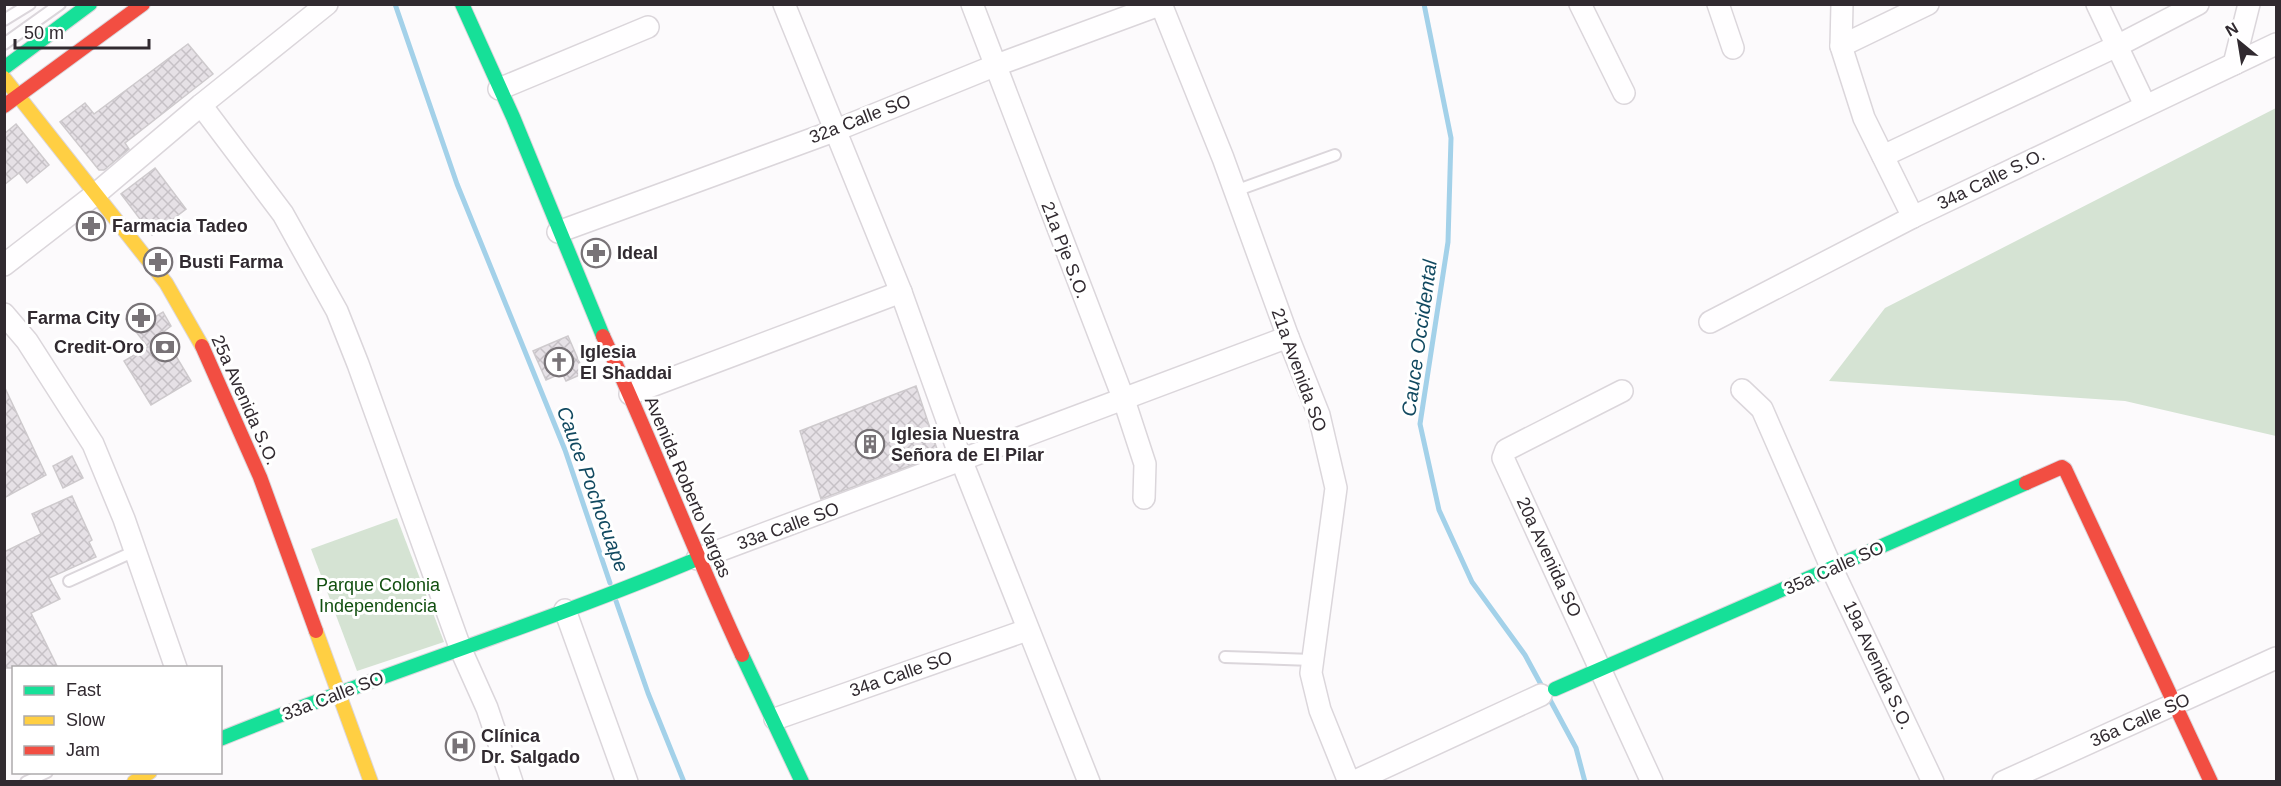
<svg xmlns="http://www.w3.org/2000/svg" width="2281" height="786" viewBox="0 0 2281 786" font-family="Helvetica,sans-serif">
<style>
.park{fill:#d5e3d3}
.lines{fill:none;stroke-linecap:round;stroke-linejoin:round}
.stream{stroke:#a3d1e9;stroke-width:5}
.building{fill:url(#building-cross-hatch);stroke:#cecacd;stroke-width:1.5}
.lane-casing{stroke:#dbd6db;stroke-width:14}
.street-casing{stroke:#dbd6db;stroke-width:24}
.fast-casing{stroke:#dbd6db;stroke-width:16}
.slow-casing{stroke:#dbd6db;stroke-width:16}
.jam-casing{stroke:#dbd6db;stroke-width:16}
.lane{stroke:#fffeff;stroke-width:10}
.street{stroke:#fffeff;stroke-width:21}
.fast{stroke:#16e098;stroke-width:14}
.slow{stroke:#ffcf43;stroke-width:14}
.jam{stroke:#f24e42;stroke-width:14}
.labels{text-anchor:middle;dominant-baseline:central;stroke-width:6;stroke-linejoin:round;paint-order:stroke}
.street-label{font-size:18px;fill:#312a30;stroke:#fff}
.poi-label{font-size:18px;font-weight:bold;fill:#312a30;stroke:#fff;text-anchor:start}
.park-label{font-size:18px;fill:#114f0f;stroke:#fff}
.water-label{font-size:20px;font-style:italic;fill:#114960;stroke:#fff}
</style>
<defs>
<pattern id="building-cross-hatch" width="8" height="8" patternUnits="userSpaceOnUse" patternTransform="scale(1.5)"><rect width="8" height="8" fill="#e6e1e6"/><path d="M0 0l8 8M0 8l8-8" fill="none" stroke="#c6c1c6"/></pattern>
</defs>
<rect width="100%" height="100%" fill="#fcfafc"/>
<g class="park">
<path d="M2276,108v328l-151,-35 -296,-20 56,-73z"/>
<path d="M397,518l47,124 -87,29 -46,-122z"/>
</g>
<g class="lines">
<g class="stream">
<path d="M395,4l62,180 108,266 45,133"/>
<path d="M1424,4l27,134 -3,104 -28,182 19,86 33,72 53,73 19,35"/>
<path d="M616,601l32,92 36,89"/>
<path d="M1549,698l27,50 9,34"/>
</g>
</g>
<g class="building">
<path d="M188,44l25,30 -88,69 4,6 -25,21h-5l-39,-48 25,-19 9,11z"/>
<path d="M16,124l33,41 -22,18 -8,-10 -15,12v-51z"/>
<path d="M155,168l31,41 -34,26 -31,-41z"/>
<path d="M90,215l13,16 -10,9 -15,-16z"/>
<path d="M145,304l10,13 8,-5 8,14 -9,7 29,48 -40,24 -27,-44 24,-14 -22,-28z"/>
<path d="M568,336l16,37 -18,8 -4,-8 -16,7 -13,-29z"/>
<path d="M4,386l42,89 -42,23z"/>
<path d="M916,386l23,69 -118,44 -21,-68z"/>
<path d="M72,456l11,22 -20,10 -10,-22z"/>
<path d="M72,496l20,44 -3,2 7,15 -47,21 11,21 -29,14 27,55h-54v-116l37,-18 -9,-20z"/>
</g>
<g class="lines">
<g class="lane-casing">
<g id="lane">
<path d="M4,20l26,-16"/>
<path d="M4,44l56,-40"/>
<path d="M1235,191l100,-36"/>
<path d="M69,581l66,-30"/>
<path d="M1225,657l87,3"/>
<path d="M26,782l21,-10"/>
</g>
</g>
<g class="street-casing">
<g id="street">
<path d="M784,4l117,288 61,170 127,320"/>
<path d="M972,4l152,396 21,64 -1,34"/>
<path d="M1161,4l62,154 65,179 31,78 17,73 -25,185 9,37 29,72"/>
<path d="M1580,4l44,89"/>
<path d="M1718,4l15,44"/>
<path d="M1842,4l-1,42 23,72 49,99"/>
<path d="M2097,4l48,101"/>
<path d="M1841,46l87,-42"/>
<path d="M2234,64l15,-60"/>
<path d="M499,89l149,-62"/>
<path d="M201,105l82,109 54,97 21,53 103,286 26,58 25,74"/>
<path d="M1883,156l234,-110 81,-42"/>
<path d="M558,232l276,-101 160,-65 168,-62"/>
<path d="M4,265l93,-72 104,-88 126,-101"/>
<path d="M4,314l23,27 66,103 31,75 52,149"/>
<path d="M1710,322l203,-105 363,-173"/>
<path d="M1742,390l20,19 70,160 101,213"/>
<path d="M1622,391l-116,59 -3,8 149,324"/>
<path d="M630,394l271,-102"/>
<path d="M697,559l591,-222"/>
<path d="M565,610l62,172"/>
<path d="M775,719l252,-89"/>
<path d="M1353,782l188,-87"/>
<path d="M2003,782l273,-124"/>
</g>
</g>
<g class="fast-casing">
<g id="fast">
<path d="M462,4l51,113 90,219"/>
<path d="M4,68l86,-64"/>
<path d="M742,655l60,127"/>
<path d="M1555,689l471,-206"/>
<path d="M220,739c157,-64 320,-114 477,-180"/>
</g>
</g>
<g class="slow-casing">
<g id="slow">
<path d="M4,78l162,205 36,63"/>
<path d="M316,631l55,151"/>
<path d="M134,782l16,-10"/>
</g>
</g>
<g class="jam-casing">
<g id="jam">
<path d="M4,106l139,-102"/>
<path d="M603,336c49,105 90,214 139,319"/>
<path d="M202,346l58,131 56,154"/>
<path d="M2026,483l36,-16 3,2 146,313"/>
</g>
</g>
<use href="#lane" class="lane"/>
<use href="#street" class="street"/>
<use href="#fast" class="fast"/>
<use href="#slow" class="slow"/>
<use href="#jam" class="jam"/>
</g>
<defs>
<g id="pharmacy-ring" transform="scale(1.5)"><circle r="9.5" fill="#fff" stroke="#787377" stroke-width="1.5"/><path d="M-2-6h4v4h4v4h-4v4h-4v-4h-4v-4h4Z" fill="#787377"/></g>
<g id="bank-ring" transform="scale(1.5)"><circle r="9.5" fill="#fff" stroke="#787377" stroke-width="1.5"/><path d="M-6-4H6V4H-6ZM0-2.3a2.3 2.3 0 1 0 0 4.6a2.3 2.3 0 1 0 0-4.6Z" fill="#787377"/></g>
<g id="church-ring" transform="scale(1.5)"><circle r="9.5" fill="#fff" stroke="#787377" stroke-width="1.5"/><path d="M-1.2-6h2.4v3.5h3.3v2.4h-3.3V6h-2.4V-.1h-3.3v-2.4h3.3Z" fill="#787377"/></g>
<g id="building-ring" transform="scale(1.5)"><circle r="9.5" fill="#fff" stroke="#787377" stroke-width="1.5"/><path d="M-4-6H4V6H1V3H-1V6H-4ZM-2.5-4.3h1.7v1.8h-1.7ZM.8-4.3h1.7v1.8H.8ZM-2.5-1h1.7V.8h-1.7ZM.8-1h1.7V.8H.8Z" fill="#787377"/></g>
<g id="hospital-ring" transform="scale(1.5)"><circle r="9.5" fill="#fff" stroke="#787377" stroke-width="1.5"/><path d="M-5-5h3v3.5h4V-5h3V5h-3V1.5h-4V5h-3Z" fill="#787377"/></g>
</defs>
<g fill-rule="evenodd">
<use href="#pharmacy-ring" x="91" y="226"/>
<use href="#pharmacy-ring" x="596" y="253"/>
<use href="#pharmacy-ring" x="158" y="262"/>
<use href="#pharmacy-ring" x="141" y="318"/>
<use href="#bank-ring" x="165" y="347"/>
<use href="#church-ring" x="559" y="362"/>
<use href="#building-ring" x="870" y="444"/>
<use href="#hospital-ring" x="460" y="746"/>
</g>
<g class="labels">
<g class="street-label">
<text transform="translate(860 119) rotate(-21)">32a Calle SO</text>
<text transform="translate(1991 179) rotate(-26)">34a Calle S.O.</text>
<text transform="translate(1065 250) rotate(69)">21a Pje S.O.</text>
<text transform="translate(1299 370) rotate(70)">21a Avenida SO</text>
<text transform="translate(245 400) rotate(66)">25a Avenida S.O.</text>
<text transform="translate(688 487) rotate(67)">Avenida Roberto Vargas</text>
<text transform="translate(788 526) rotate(-20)">33a Calle SO</text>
<text transform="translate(1549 557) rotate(65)">20a Avenida SO</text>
<text transform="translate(1834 568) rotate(-24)">35a Calle SO</text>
<text transform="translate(1878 665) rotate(65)">19a Avenida S.O.</text>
<text transform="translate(901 674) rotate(-19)">34a Calle SO</text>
<text transform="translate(333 696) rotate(-21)">33a Calle SO</text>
<text transform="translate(2140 720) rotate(-24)">36a Calle SO</text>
</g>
<g class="poi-label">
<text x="112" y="226">Farmacia Tadeo</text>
<text x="617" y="253">Ideal</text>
<text x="179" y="262">Busti Farma</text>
<text x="120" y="318" text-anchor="end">Farma City</text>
<text x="144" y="347" text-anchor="end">Credit-Oro</text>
<text x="580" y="352">Iglesia<tspan x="580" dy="21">El Shaddai</tspan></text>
<text x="891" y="434">Iglesia Nuestra<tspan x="891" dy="21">Señora de El Pilar</tspan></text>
<text x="481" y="736">Clínica<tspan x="481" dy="21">Dr. Salgado</tspan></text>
</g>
<g class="park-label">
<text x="378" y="585">Parque Colonia<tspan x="378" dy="21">Independencia</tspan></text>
</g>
<g class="water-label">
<text transform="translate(1419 338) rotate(-82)">Cauce Occidental</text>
<text transform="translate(593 489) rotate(70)">Cauce Pochocuape</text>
</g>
</g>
<rect width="2281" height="786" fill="none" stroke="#312a30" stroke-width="12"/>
<rect x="12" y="666" width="210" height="108" fill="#ffffff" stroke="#adaaac" stroke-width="1.5"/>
<rect x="24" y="686" width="30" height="9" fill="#16e098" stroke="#adaaac" stroke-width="1.5"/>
<text x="66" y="696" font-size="18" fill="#312a30">Fast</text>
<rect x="24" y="716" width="30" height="9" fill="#ffcf43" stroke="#adaaac" stroke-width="1.5"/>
<text x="66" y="726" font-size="18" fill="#312a30">Slow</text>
<rect x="24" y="746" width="30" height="9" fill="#f24e42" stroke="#adaaac" stroke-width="1.5"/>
<text x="66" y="756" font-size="18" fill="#312a30">Jam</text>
<g transform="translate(2239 42) rotate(330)" stroke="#ffffff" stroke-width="4.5" paint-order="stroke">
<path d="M0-4.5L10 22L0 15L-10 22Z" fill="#312a30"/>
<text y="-9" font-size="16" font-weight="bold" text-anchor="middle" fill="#312a30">N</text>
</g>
<path d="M15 39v9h134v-9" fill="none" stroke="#312a30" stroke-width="3"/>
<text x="24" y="39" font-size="18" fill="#312a30" stroke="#ffffff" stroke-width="4.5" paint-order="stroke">50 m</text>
</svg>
